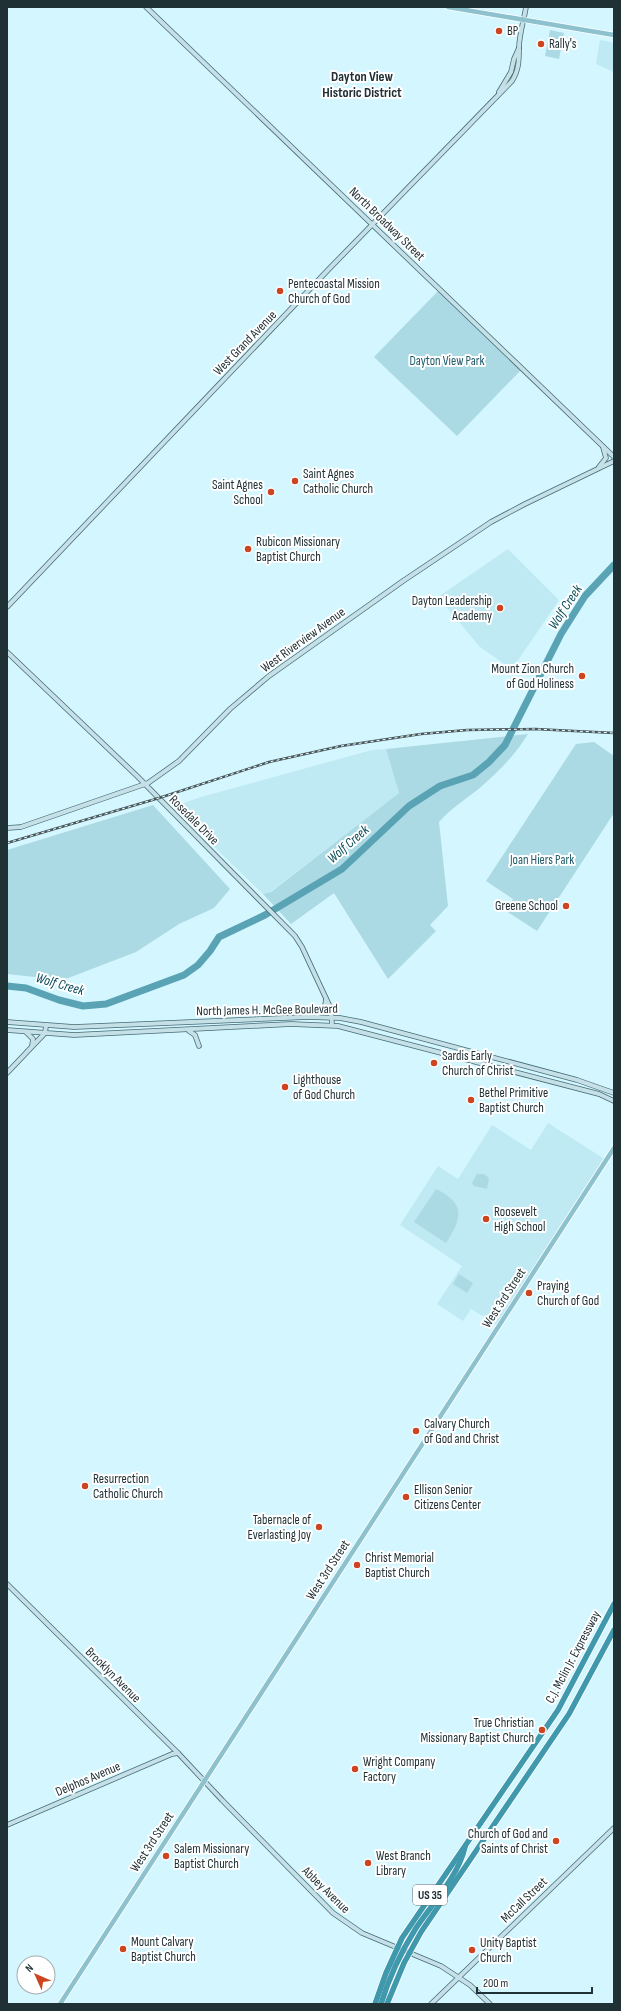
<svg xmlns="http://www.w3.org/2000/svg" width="621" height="2011" viewBox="0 0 621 2011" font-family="'Sofia Sans Condensed',sans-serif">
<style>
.built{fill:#bfe9f3}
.green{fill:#abd9e4}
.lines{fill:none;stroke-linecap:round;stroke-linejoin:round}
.river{stroke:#5aa3b4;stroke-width:7}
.secondary-casing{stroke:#446b75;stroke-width:5.5}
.primary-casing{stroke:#fff;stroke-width:6}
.highway-casing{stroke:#fff;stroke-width:7}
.secondary{stroke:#c5e0e6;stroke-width:4}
.primary{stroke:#8cc1cd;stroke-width:4.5}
.highway{stroke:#3f98ab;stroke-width:5.5}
.rail-casing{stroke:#44585e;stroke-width:2.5}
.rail{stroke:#fff;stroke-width:1;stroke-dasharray:3;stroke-linecap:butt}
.poi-dot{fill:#cd4421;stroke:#fff;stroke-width:1.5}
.labels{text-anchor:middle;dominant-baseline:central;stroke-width:4;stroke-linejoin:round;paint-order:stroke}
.shield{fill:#fff;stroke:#636f72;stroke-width:1}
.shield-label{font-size:12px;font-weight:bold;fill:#203136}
.poi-label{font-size:13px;fill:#203136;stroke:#fff;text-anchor:start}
.street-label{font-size:13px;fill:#203136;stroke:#fff}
.park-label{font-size:13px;fill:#205c6a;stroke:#fff}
.neighbourhood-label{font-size:14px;font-weight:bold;fill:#203136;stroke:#fff}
.water-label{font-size:14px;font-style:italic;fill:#094c59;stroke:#fff}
</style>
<rect width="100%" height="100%" fill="#d4f6ff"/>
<g class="built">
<path d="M600,40l14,3v29l-18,-8z"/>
<path d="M508,549l51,51 -47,69 -32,-22 -42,-50z"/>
<path d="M386,749l13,44 -129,99 -7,2 -90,-87 28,-10 171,-47z"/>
<path d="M548,1123l58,37 -107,166 -28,-17 -8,12 -26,-17 25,-38 -62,-41 38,-59 20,13 34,-54 39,25z"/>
</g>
<g class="green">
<path d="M550,30l14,3 -5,26 -14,-3z"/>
<path d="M440,289l82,80 -65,67 -83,-79z"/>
<path d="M528,734c-13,21 -27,35 -46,52 -14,12 -30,21 -43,36l9,84 -18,19 6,6 -48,48 -54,-86 -43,31 -28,-30 8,-2 128,-99 -13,-44z"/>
<path d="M594,742l20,14v57l-77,118 -31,-20 7,-12 -27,-18 90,-137z"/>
<path d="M153,805l77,84 -16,19 -35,16 -43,28 -73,28 -56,-6v-124z"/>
<path d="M477,1174h7l5,4 -2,11 -13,-3 -2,-3z"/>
<path d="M436,1189c30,15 26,29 10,54l-32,-21z"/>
<path d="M459,1274l14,9 -6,10 -14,-9z"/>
</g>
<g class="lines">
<path class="river" d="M7,986l19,2 33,12 24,6 23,-2 78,-29 14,-10 12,-14 9,-14 46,-22 77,-46 67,-63 31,-20 33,-11 16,-13 16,-17 56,-111 24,-38 29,-31"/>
<g class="secondary-casing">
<g id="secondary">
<path d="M146,7l468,450"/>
<path d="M499,92l12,-20 3,-13 5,-11"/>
<path d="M599,467l7,-9 -3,-11"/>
<path d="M7,607l320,-336 185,-190c7,-11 7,-21 7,-33 0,-13 5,-28 7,-41"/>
<path d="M7,652l130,124 158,160 7,11 29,62 1,16"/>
<path d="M7,828l14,-1 127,-44 31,-22 51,-52 39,-33 134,-95 88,-59 34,-18 89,-43"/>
<path d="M316,1017l9,-11 1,-7"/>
<path d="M7,1022l67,5 233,-10 33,1 21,4 216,58 37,13"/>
<path d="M7,1030l67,5 217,-11 47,2 261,68 15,7"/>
<path d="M189,1031l6,4 4,11"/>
<path d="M26,1032l7,7 -1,7"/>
<path d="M7,1073l38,-40 1,-7"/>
<path d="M7,1584l171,169 44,47 111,113 29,20 79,33 29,19 20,19"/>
<path d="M7,1825l165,-71 6,-1"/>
<path d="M431,2004l183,-176"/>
</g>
</g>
<g class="primary-casing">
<g id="primary">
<path d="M448,7l166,28"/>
<path d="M60,2004l554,-856"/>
</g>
</g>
<g class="highway-casing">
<g id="highway">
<path d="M375,2004l11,-31 16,-35 156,-228 56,-106"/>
<path d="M381,2004c8,-27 20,-52 35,-76 16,-24 43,-53 49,-81"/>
<path d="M387,2004l17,-41 17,-31 148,-218 45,-84"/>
</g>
</g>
<use href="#secondary" class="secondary"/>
<use href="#primary" class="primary"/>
<use href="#highway" class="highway"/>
<g class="rail-casing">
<path id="rail" d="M7,843l152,-45 110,-36 72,-16 80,-12 46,-4 68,-1 79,4"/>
</g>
<use href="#rail" class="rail"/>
</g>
<g class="poi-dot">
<circle cx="499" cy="31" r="4"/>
<circle cx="541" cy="44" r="4"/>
<circle cx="280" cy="291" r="4"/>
<circle cx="295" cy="481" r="4"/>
<circle cx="271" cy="492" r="4"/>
<circle cx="248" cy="549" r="4"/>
<circle cx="500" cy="608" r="4"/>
<circle cx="582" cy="676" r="4"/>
<circle cx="566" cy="906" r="4"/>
<circle cx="434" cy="1063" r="4"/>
<circle cx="285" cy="1087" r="4"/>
<circle cx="471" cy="1100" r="4"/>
<circle cx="486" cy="1219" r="4"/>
<circle cx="529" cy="1293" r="4"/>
<circle cx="416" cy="1431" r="4"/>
<circle cx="85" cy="1486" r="4"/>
<circle cx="406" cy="1497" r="4"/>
<circle cx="319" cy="1527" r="4"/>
<circle cx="357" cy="1565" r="4"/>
<circle cx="542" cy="1730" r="4"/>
<circle cx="355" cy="1769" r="4"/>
<circle cx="556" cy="1841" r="4"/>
<circle cx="166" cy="1856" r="4"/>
<circle cx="368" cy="1863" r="4"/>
<circle cx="123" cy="1949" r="4"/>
<circle cx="472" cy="1950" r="4"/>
</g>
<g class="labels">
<rect class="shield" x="413" y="1885" width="34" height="20" rx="3"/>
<g class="shield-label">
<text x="430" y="1895">US 35</text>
</g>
<g class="poi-label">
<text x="507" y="31">BP</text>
<text x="549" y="44">Rally's</text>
<text x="288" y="284">Pentecoastal Mission<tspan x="288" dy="15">Church of God</tspan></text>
<text x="303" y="474">Saint Agnes<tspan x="303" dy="15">Catholic Church</tspan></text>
<text x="263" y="485" text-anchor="end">Saint Agnes<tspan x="263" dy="15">School</tspan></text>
<text x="256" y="542">Rubicon Missionary<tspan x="256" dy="15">Baptist Church</tspan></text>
<text x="492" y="601" text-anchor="end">Dayton Leadership<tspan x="492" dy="15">Academy</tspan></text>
<text x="574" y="669" text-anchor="end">Mount Zion Church<tspan x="574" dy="15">of God Holiness</tspan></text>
<text x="558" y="906" text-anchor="end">Greene School</text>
<text x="442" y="1056">Sardis Early<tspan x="442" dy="15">Church of Christ</tspan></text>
<text x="293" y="1080">Lighthouse<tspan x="293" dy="15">of God Church</tspan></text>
<text x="479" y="1093">Bethel Primitive<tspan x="479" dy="15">Baptist Church</tspan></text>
<text x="494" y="1212">Roosevelt<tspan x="494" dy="15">High School</tspan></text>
<text x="537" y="1286">Praying<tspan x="537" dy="15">Church of God</tspan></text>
<text x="424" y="1424">Calvary Church<tspan x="424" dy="15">of God and Christ</tspan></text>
<text x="93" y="1479">Resurrection<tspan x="93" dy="15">Catholic Church</tspan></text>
<text x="414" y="1490">Ellison Senior<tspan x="414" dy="15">Citizens Center</tspan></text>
<text x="311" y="1520" text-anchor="end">Tabernacle of<tspan x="311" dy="15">Everlasting Joy</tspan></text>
<text x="365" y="1558">Christ Memorial<tspan x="365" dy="15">Baptist Church</tspan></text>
<text x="534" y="1723" text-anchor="end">True Christian<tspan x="534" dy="15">Missionary Baptist Church</tspan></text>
<text x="363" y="1762">Wright Company<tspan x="363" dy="15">Factory</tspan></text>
<text x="548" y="1834" text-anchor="end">Church of God and<tspan x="548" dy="15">Saints of Christ</tspan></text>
<text x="174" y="1849">Salem Missionary<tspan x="174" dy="15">Baptist Church</tspan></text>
<text x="376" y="1856">West Branch<tspan x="376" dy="15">Library</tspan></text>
<text x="131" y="1942">Mount Calvary<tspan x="131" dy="15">Baptist Church</tspan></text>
<text x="480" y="1943">Unity Baptist<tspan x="480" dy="15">Church</tspan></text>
</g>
<g class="street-label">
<text transform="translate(387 224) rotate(44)">North Broadway Street</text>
<text transform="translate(245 343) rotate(-46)">West Grand Avenue</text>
<text transform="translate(303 640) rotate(-36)">West Riverview Avenue</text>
<text transform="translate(194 820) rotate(45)">Rosedale Drive</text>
<text transform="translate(267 1010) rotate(-1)">North James H. McGee Boulevard</text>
<text transform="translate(504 1298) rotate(-57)">West 3rd Street</text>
<text transform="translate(328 1570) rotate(-57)">West 3rd Street</text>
<text transform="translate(573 1657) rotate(-62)">C.J. Mclin Jr. Expressway</text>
<text transform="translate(113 1675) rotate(45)">Brooklyn Avenue</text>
<text transform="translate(88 1779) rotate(-23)">Delphos Avenue</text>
<text transform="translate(152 1842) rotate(-57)">West 3rd Street</text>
<text transform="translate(326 1890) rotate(44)">Abbey Avenue</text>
<text transform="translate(524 1900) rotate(-44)">McCall Street</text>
</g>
<g class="park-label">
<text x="447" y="361">Dayton View Park</text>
<text x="542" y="860">Joan Hiers Park</text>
</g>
<g class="neighbourhood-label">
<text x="362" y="76">Dayton View<tspan x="362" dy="16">Historic District</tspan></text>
</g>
<g class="water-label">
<text transform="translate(565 607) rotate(-57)">Wolf Creek</text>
<text transform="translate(348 844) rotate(-41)">Wolf Creek</text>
<text transform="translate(60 984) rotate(16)">Wolf Creek</text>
</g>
</g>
<rect width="621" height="2011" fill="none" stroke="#203136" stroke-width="16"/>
<g transform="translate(36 1975) rotate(315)"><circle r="19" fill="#ffffff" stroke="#a6adaf"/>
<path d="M0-3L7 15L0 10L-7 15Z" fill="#cd4421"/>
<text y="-6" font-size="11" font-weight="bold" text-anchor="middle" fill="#203136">N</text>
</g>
<path d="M477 1987v6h115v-6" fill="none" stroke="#203136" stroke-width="2"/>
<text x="483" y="1987" font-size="12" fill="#203136" stroke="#ffffff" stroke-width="3" paint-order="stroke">200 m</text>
</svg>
